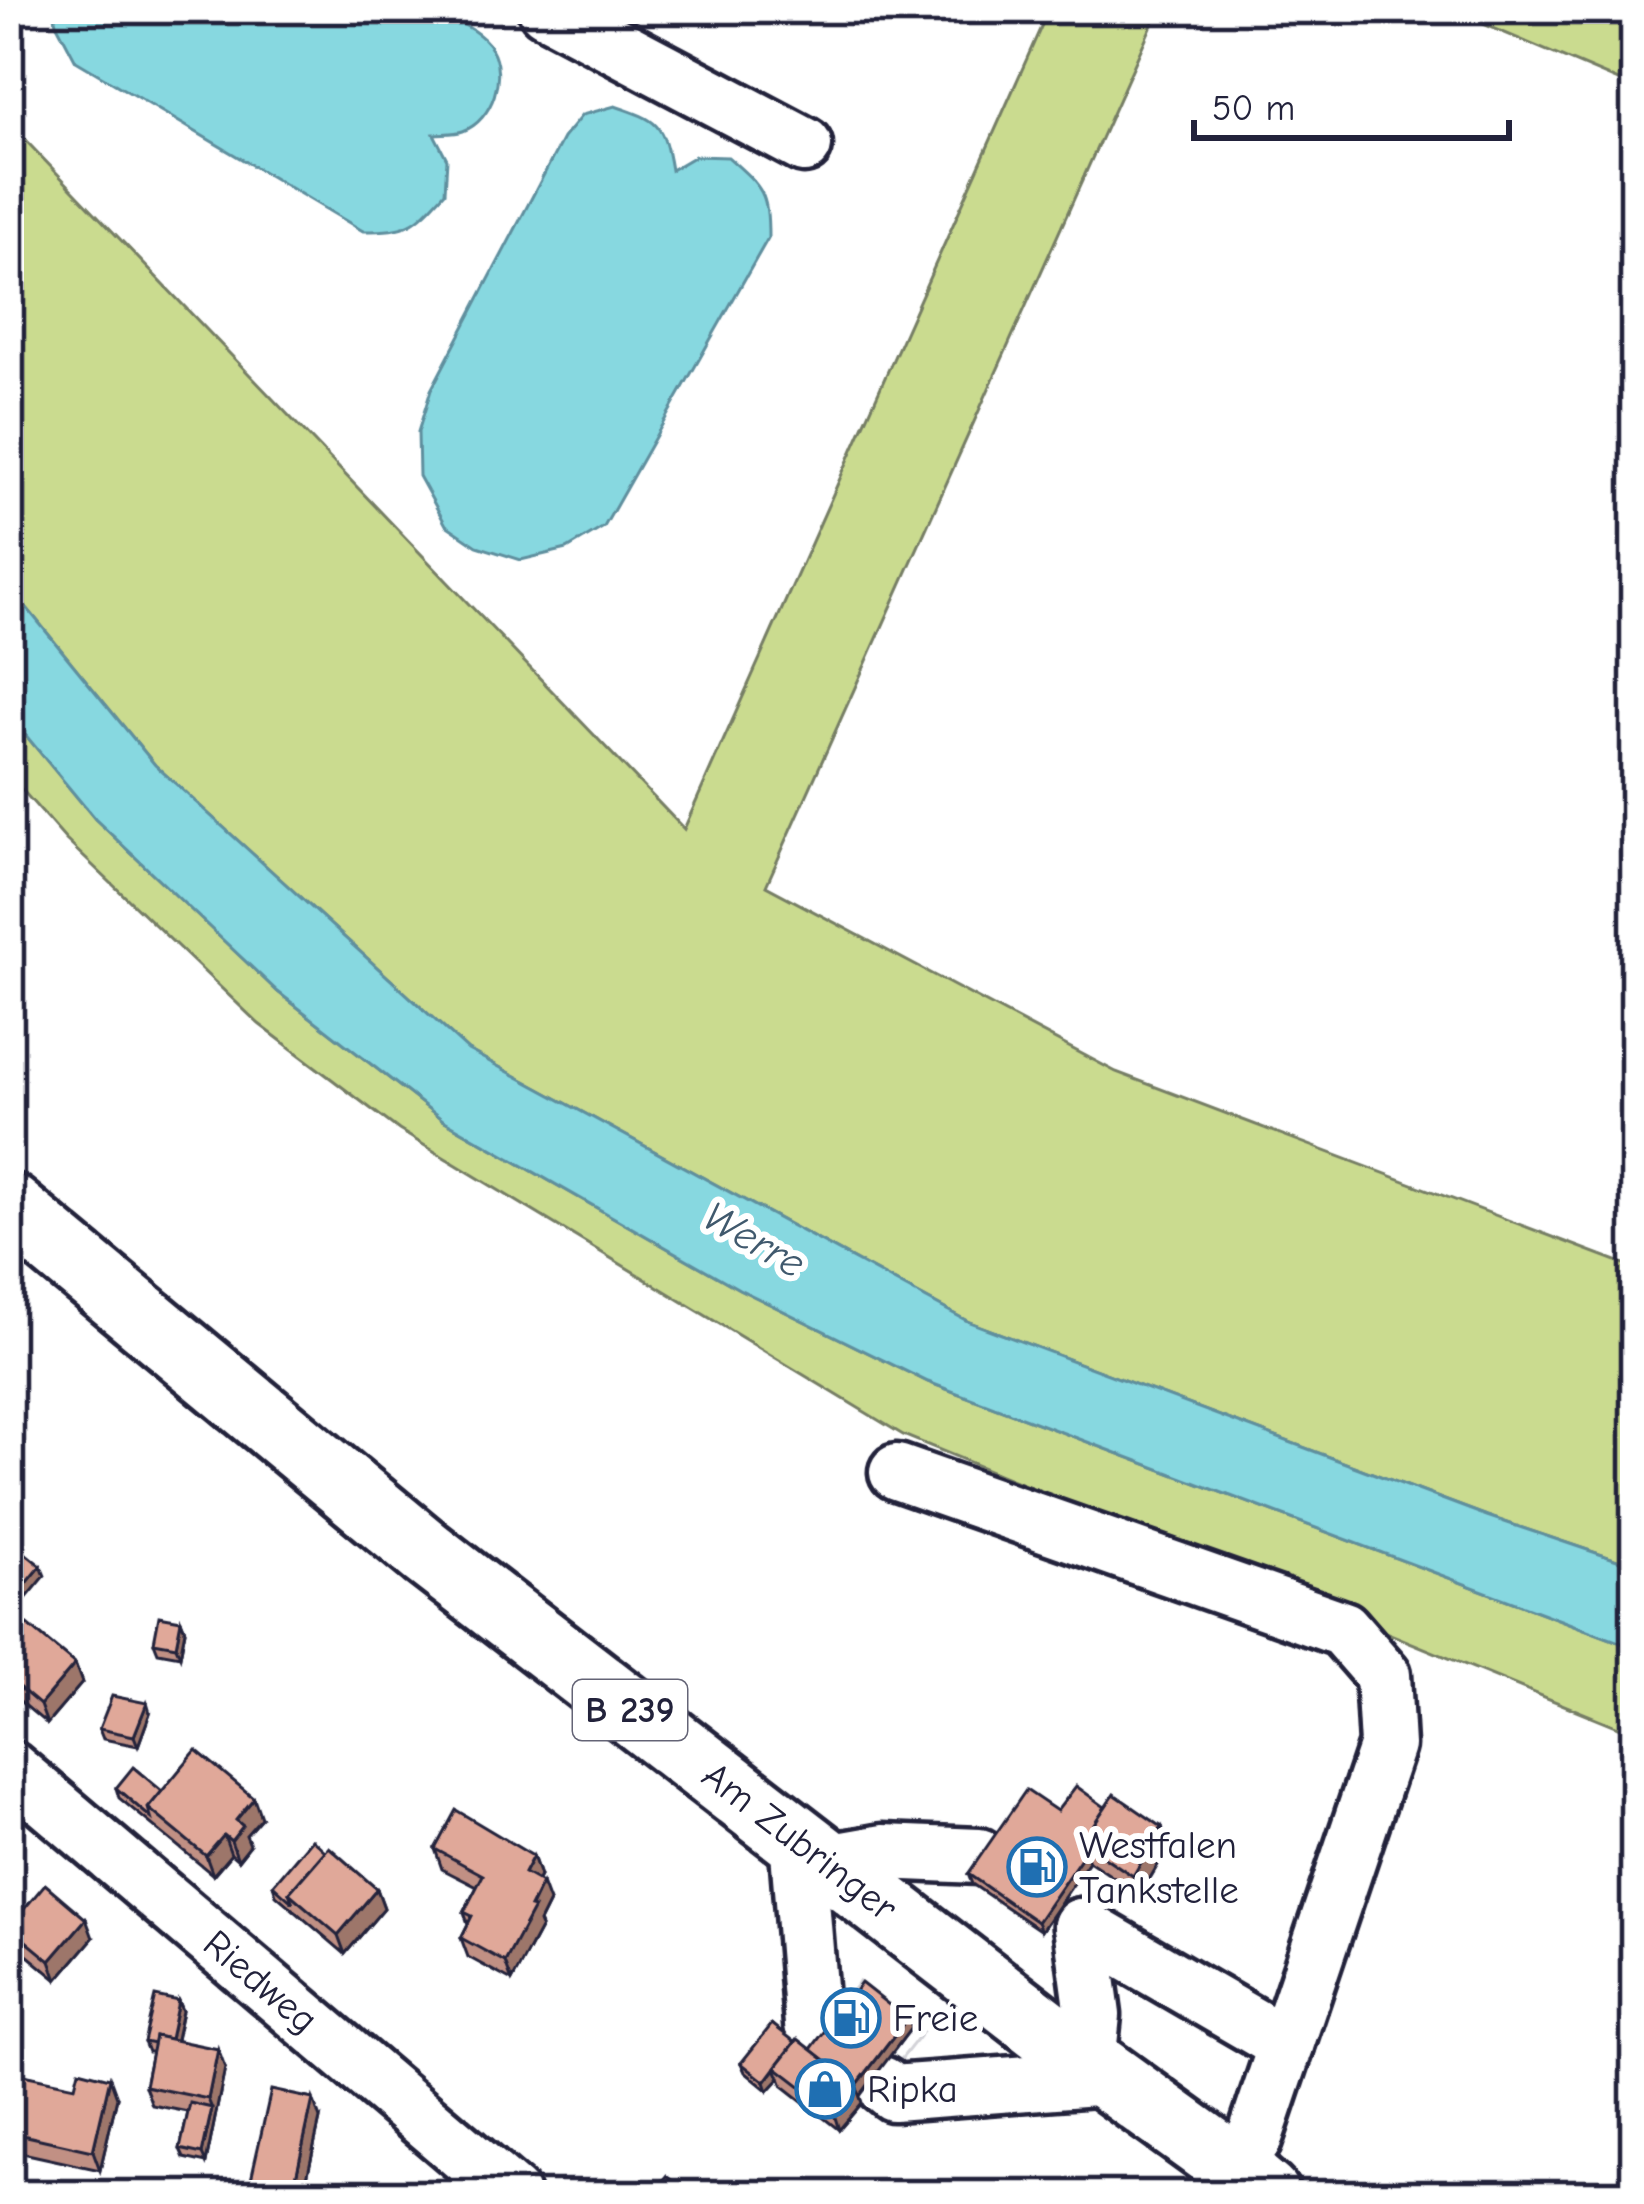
<svg xmlns="http://www.w3.org/2000/svg" width="1644" height="2204" viewBox="0 0 1644 2204" font-family="'Comic Neue',sans-serif">
<style>
.green{fill:#cadb8f;stroke:#767e65;stroke-width:3}
.water{fill:#87d8e0;stroke:#5f8f9e;stroke-width:3}
.lines{fill:none;stroke-linecap:round;stroke-linejoin:round}
.minor-tunnel{stroke:#d3d3d8;stroke-width:54;stroke-dasharray:54 27;stroke-linecap:butt}
.minor-casing{stroke:#22223b;stroke-width:63}
.major-casing{stroke:#22223b;stroke-width:75}
.minor{stroke:#fff;stroke-width:54}
.major{stroke:#fff;stroke-width:66}
.wall{fill:#c19084;stroke:#22223b;stroke-width:3}
.shaded-wall{fill:#9d766b;stroke:#22223b;stroke-width:3}
.building{fill:#e0a899;stroke:#22223b;stroke-width:3}
.labels{text-anchor:middle;dominant-baseline:central;stroke-width:12;stroke-linejoin:round;paint-order:stroke}
.shield{fill:#fff;stroke:#646476;stroke-width:3}
.shield-label{font-size:36px;font-weight:bold;fill:#22223b}
.street-label{font-size:39px;fill:#22223b;stroke:#fff}
.poi-label{font-size:39px;fill:#22223b;stroke:#fff;text-anchor:start}
.water-label{font-size:42px;font-style:italic;fill:#40596d;stroke:#fff}
</style>
<rect width="100%" height="100%" fill="#fff"/>
<filter id="ink" filterUnits="userSpaceOnUse"><feTurbulence type="fractalNoise" baseFrequency=".00833" numOctaves="2"/><feDisplacementMap in="SourceGraphic" scale="24" xChannelSelector="R" yChannelSelector="G"/><feConvolveMatrix kernelMatrix="1 2 1 2 8 2 1 2 1" color-interpolation-filters="sRGB"/></filter>
<g filter="url(#ink)">
<g class="green">
<path d="M1049,9h110l-393,877 350,186 519,196v298l-148,-50 -518,-194 -501,-272 -313,-285 -146,-179v-463l675,706z"/>
<path d="M1448,9h187v79z"/>
<path d="M9,715l86,104 183,173 165,128 296,169 189,93 707,266v86l-732,-299 -504,-305 -140,-106 -193,-184 -57,-65z"/>
</g>
<g class="water">
<path d="M53,9h382c16,9 48,23 56,39 16,27 2,72 -28,83 -8,3 -21,2 -29,3l13,25 -2,33c-31,34 -35,39 -82,39l-287,-170 -20,-38z"/>
<path d="M615,106c44,15 48,17 56,64l24,-14 33,1c35,31 40,35 40,81l-164,289 -37,22 -46,11 -44,-14 -31,-21 -27,-49 -1,-44 13,-42 132,-252 19,-23z"/>
<path d="M9,586l146,179 313,285 501,272 518,194 148,50v82l-707,-266 -189,-93 -296,-169 -165,-128 -183,-173 -86,-104z"/>
</g>
<g class="lines">
<path class="minor-tunnel" d="M842,2001l66,52"/>
<g class="minor-casing">
<g id="minor">
<path d="M546,9l258,136"/>
<path d="M897,1472l446,157 40,46 4,70 -133,395 -22,26"/>
<path id="s1" d="M9,1768l503,427"/>
<path d="M797,1839l15,185 11,9"/>
<path d="M826,1862l57,-10 96,4"/>
<path d="M1081,1926l205,119"/>
<path d="M1081,1926l12,89 -5,48"/>
<path d="M882,2084l11,9 216,-16"/>
</g>
</g>
<g class="major-casing">
<g id="major">
<path id="s2" d="M9,1207l417,346 626,483 180,130 34,29"/>
</g>
</g>
<use href="#minor" class="minor"/>
<use href="#major" class="major"/>
</g>
<g class="wall">
<path d="M181,1620l4,10 -5,26 -22,-4 -4,-10z"/>
<path d="M9,1635l66,29 7,19 -35,41 -38,-32z"/>
<path d="M150,1713l-12,33 -35,-7 -4,-10z"/>
<path d="M116,1788l46,3 99,27 -15,17 4,10 -12,15 -7,-6 -18,21 -94,-77z"/>
<path d="M1105,1807l57,20 7,19 -29,49 -51,-34 -48,70 -69,-47 -4,-10 89,-63z"/>
<path d="M435,1849l98,7 7,20 -2,4 11,22 -10,20 2,5 -29,54 -44,-24 -7,-19 7,-14 -4,-12 13,-25 -35,-18z"/>
<path d="M325,1851l52,38 7,19 -39,46 -69,-59 -3,-10z"/>
<path d="M9,1927l84,11 -36,42 -41,-34z"/>
<path d="M178,2001l4,10 -6,29 49,28 -19,95 -22,-5 -4,-9 8,-37 -36,-7 -7,-19 7,-34h-4l-4,-10z"/>
<path d="M907,2019l4,9 -52,67 3,8 -23,27 -56,-44 -3,-8 -12,13 -23,-19 -4,-9 54,-21 16,7z"/>
<path d="M9,2072l108,25 -17,73 -91,-20z"/>
<path d="M320,2119l-17,76h-51l-3,-7z"/>
</g>
<g class="shaded-wall">
<path d="M41,1566l4,10 -36,43v-14z"/>
<path d="M181,1620l4,10 -5,26 -4,-10z"/>
<path d="M75,1664l7,19 -35,41 -7,-19z"/>
<path d="M147,1703l3,10 -12,33 -4,-10z"/>
<path d="M254,1798l7,20 -15,17 4,10 -12,15 -7,-19 5,-21z"/>
<path d="M1162,1827l7,19 -29,49 -7,-19z"/>
<path d="M224,1835l7,19 -18,21 -7,-19z"/>
<path d="M1085,1852l4,9 -48,70 -4,-9z"/>
<path d="M533,1856l7,20 -9,16 -7,-19z"/>
<path d="M542,1883l7,19 -10,20 2,5 -29,54 -7,-19z"/>
<path d="M377,1889l7,19 -39,46 -7,-19z"/>
<path d="M86,1919l7,19 -36,42 -7,-19z"/>
<path d="M178,2001l4,10 -10,46 -4,-10z"/>
<path d="M907,2019l4,9 -51,68 -4,-10z"/>
<path d="M218,2049l7,19 -19,95 -4,-9 10,-45 -4,-10z"/>
<path d="M776,2068l4,10 -12,13 -3,-9z"/>
<path d="M110,2078l7,19 -17,73 -7,-19z"/>
<path d="M855,2083l7,20 -23,27 -6,-19z"/>
<path d="M313,2099l7,20 -17,76h-11z"/>
</g>
<g class="building">
<path d="M14,1544l27,22 -32,39v-55z"/>
<path d="M159,1616l22,4 -5,26 -22,-4z"/>
<path d="M22,1620l53,44 -35,41 -31,-26v-44z"/>
<path d="M112,1696l35,7 -13,33 -35,-7z"/>
<path d="M196,1750l58,48 -18,22 7,6 -12,15 -7,-6 -18,21 -58,-48z"/>
<path d="M133,1767l29,24 -14,17 3,10 -35,-30z"/>
<path d="M1076,1786l29,21 -23,35 3,10 -48,70 -69,-48 58,-84 31,21z"/>
<path d="M1114,1794l48,33 -29,49 -51,-34z"/>
<path d="M456,1810l77,46 -9,17 18,10 -12,24 4,1 -29,54 -44,-24 11,-22 -8,-4 19,-37 -48,-26z"/>
<path d="M312,1839l13,12 -36,42 4,10 -20,-18z"/>
<path d="M329,1847l48,42 -39,46 -49,-42z"/>
<path d="M45,1884l41,35 -36,42 -41,-34z"/>
<path d="M861,1983l46,36 -51,67 -45,-37z"/>
<path d="M155,1996l23,5 -8,38 -15,-3 -1,8 -10,-2z"/>
<path d="M772,2024l23,18 -30,40 -24,-19z"/>
<path d="M155,2036l63,13 -10,50 -63,-13z"/>
<path d="M798,2039l57,44 -22,28 -57,-44z"/>
<path d="M79,2070l31,8 -17,73 -84,-19v-60l66,14z"/>
<path d="M271,2090l42,9 -21,96h-11l-32,-7z"/>
<path d="M190,2103l22,5 -10,46 -22,-5z"/>
<path d="M667,2176l18,14 4,-6 6,5 -4,6h-40z"/>
</g>
</g>
<defs>
<g id="fuel-ring" transform="scale(3)"><circle r="9.5" fill="#fff" stroke="#1f6fb2" stroke-width="1.5"/><path d="M-5.5-6h7V0h2V4h1.3V-2.5L3-4.5l.8-.8L6-3V5H2.5V1h-1V6h-7ZM-4.2-4.7v3.2H.2V-4.7Z" fill="#1f6fb2"/></g>
<g id="shop-ring" transform="scale(3)"><circle r="9.5" fill="#fff" stroke="#1f6fb2" stroke-width="1.5"/><path d="M-5-2.5h2.3a2.7 3.5 0 0 1 5.4 0H5L5.5 6h-11ZM-1.5-2.5h3a1.5 2.3 0 0 0-3 0Z" fill="#1f6fb2"/></g>
</defs>
<g fill-rule="evenodd">
<use href="#fuel-ring" x="1037" y="1867"/>
<use href="#fuel-ring" x="851" y="2018"/>
<use href="#shop-ring" x="825" y="2089"/>
</g>
<g class="labels">
<rect class="shield" x="573" y="1680" width="114" height="60" rx="9"/>
<g class="shield-label">
<text x="630" y="1710">B 239</text>
</g>
<g class="street-label">
<text stroke="none"><textPath href="#s2" startOffset="1014">Am Zubringer</textPath></text>
<text stroke="none"><textPath href="#s1" startOffset="330">Riedweg</textPath></text>
</g>
<g class="poi-label">
<text x="1079" y="1845">Westfalen<tspan x="1079" dy="45">Tankstelle</tspan></text>
<text x="893" y="2018">Freie</text>
<text x="867" y="2089">Ripka</text>
</g>
<g class="water-label">
<text transform="translate(754 1240) rotate(30)">Werre</text>
</g>
</g>
<rect width="1644" height="2204" fill="none" stroke="#fff" stroke-width="48"/>
<rect x="24" y="24" width="1596" height="2156" fill="none" stroke="#22223b" stroke-width="4.5" filter="url(#ink)"/>
<path d="M1194 120v18h315v-18" fill="none" stroke="#22223b" stroke-width="6"/>
<text x="1212" y="120" font-size="36" fill="#22223b" stroke="#ffffff" stroke-width="9" paint-order="stroke">50 m</text>
</svg>
